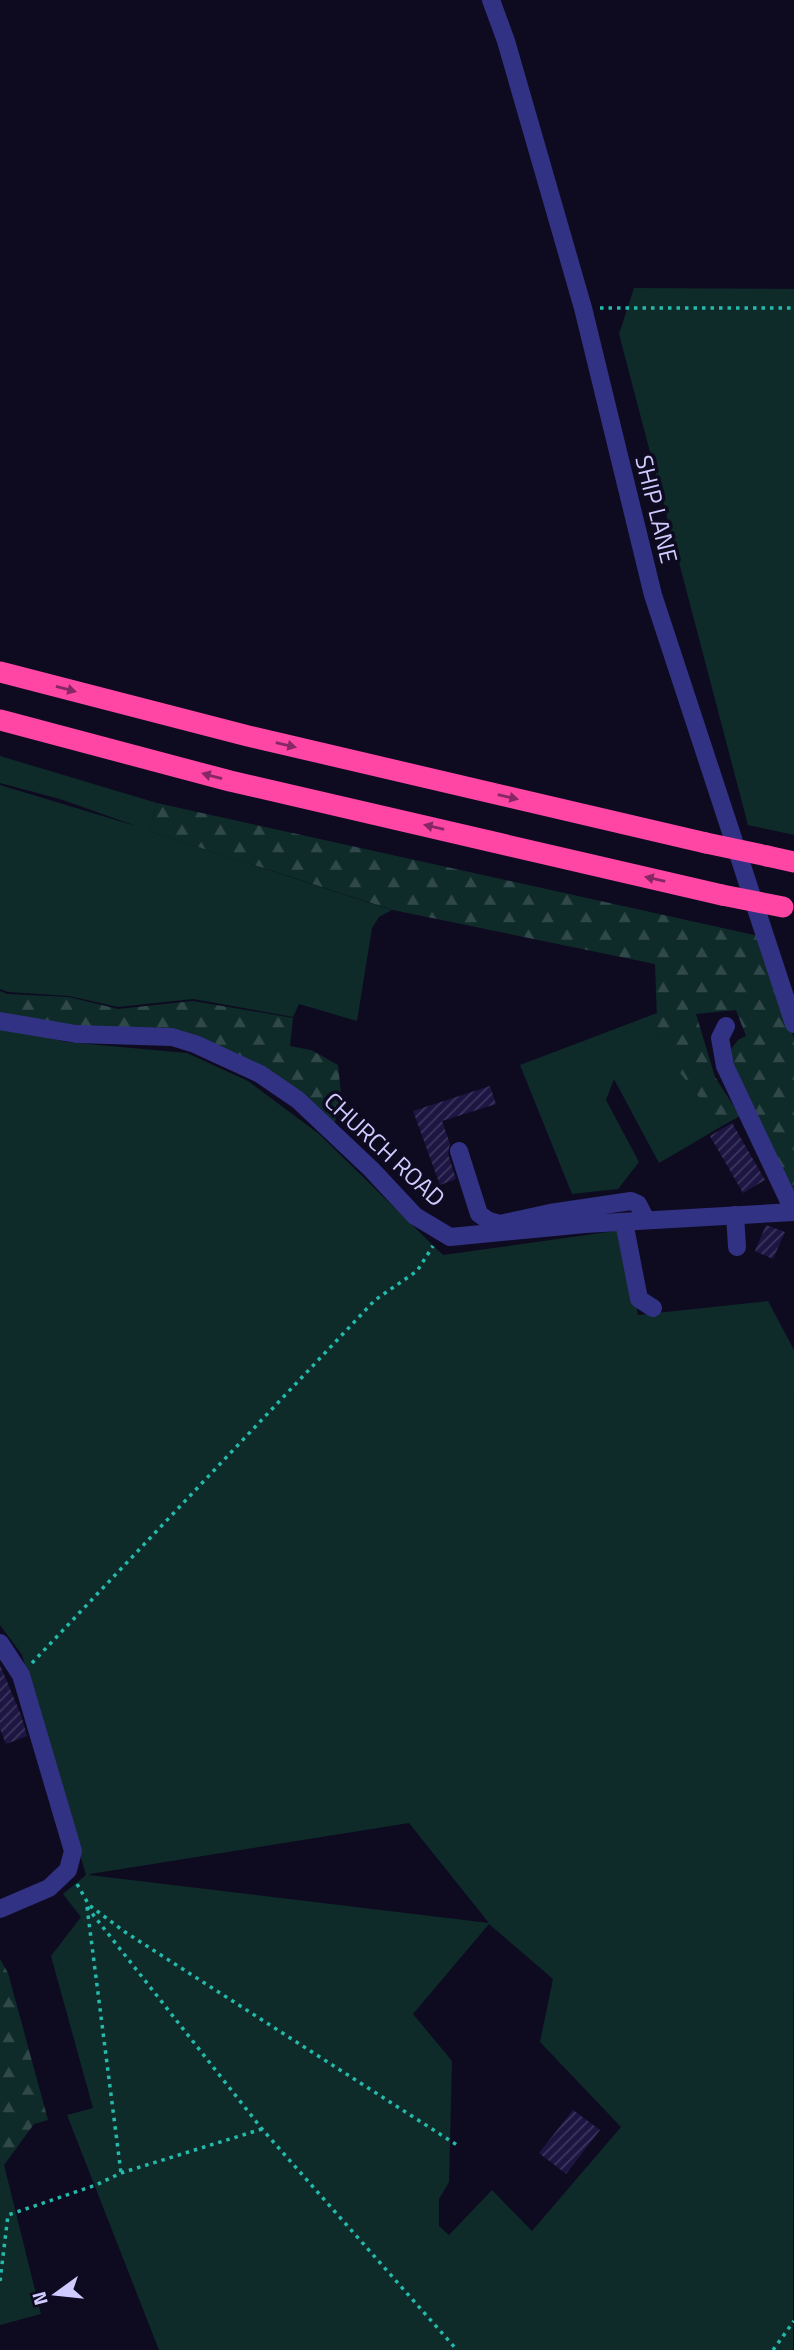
<svg xmlns="http://www.w3.org/2000/svg" width="794" height="2350" viewBox="0 0 794 2350" font-family="'Titillium Web',sans-serif">
<style>
.green{fill:#0e2b29;fill-rule:evenodd}
.forest{fill:url(#forest-firs)}
.building{fill:url(#building-hatch)}
.lines{fill:none;stroke-linecap:round;stroke-linejoin:round}
.path{stroke:#24baac;stroke-width:3.5;stroke-dasharray:3.5 5;stroke-linecap:butt}
.minor{stroke:#323284;stroke-width:18}
.highway{stroke:#ff46a5;stroke-width:21}
.highway-bridge{stroke:#ff46a5;stroke-width:21}
.oneway{fill:#862863}
.labels{text-anchor:middle;dominant-baseline:central;stroke-width:7;stroke-linejoin:round;paint-order:stroke}
.street-label{font-size:24px;fill:#cfcbff;stroke:#0e0b21}
</style>
<defs>
<pattern id="forest-firs" width="22" height="20" patternUnits="userSpaceOnUse" patternTransform="scale(1.75)"><rect width="22" height="20" fill="#0e2b29"/><path d="M5 1l3.5 6h-7zM16 11l3.5 6h-7z" fill="#304849"/></pattern>
<pattern id="building-hatch" width="6" height="6" patternUnits="userSpaceOnUse" patternTransform="scale(1.75)"><rect width="6" height="6" fill="#1d1643"/><path d="M-1 1l2-2M0 6l6-6M5 7l2-2" fill="none" stroke="#3d375f"/></pattern>
</defs>
<rect width="100%" height="100%" fill="#0e0b21"/>
<g class="green">
<path d="M634,288l160,1v546l-46,-10 -129,-491z"/>
<path d="M0,756l157,47 -8,28 243,79 -13,7 -7,11 -15,93 -58,-17 -6,13 -100,-18 -75,8 -49,-11 -61,-4 -8,-3v-204l139,42 -79,-28 -60,-16z"/>
<path d="M657,1013l1,28 64,85 -63,37 -45,-84 -8,21 33,62 -21,27 -46,5 -52,-129z"/>
<path d="M0,1027l66,15 121,11 61,28 71,53 124,121 179,-25 16,85 130,-14 26,49 -1,1000h-634l-92,-235 26,-7 -42,-152 30,-39 -18,-23 23,-19 -64,-220 -22,-30zM409,1823l80,100 -400,-48 1,-1zM489,1924l64,55 -13,63 81,85 -89,104 -40,-41 -43,45 -10,-9v-27l10,-17 3,-121 -39,-47z"/>
<path d="M0,2163l4,2 37,149 -41,11z"/>
</g>
<g class="forest">
<path d="M157,803l606,134 31,102v162l-46,-93 -19,-56 9,-12 8,-4 -10,-26 -40,4 19,63 25,39 -18,10 -64,-81 -3,-81 -262,-54 -244,-79z"/>
<path d="M0,991l7,3 62,3 49,12 75,-8 100,17 -3,28 21,4 27,15 3,28 -8,39 -35,-34 -102,-55 -196,-24z"/>
<path d="M0,1959l8,14 40,147 -14,4 -30,41 -4,-2z"/>
</g>
<g class="building">
<path d="M490,1086l6,18 -54,17 8,23 -2,10 8,25 -16,6 -27,-74z"/>
<path d="M732,1123l33,57 -22,13 -33,-57z"/>
<path d="M766,1225l19,7 -12,27 -18,-8z"/>
<path d="M0,1665l21,50 6,21 -21,8 -6,-15z"/>
<path d="M573,2110l27,20 -34,44 -27,-21z"/>
</g>
<g class="lines">
<g class="path">
<path d="M600,308h194"/>
<path d="M32,1663l343,-363 42,-29 16,-25"/>
<path d="M77,1884l12,21 36,27 332,213"/>
<path d="M87,1907l175,222 195,221"/>
<path d="M87,1907l34,266"/>
<path d="M0,2281l8,-66 88,-30 25,-12 141,-44"/>
<path d="M773,2350l21,-29"/>
</g>
<g class="minor">
<path d="M491,0l15,41 77,267 70,287 141,429"/>
<path d="M0,1021l76,13 96,3 23,7 65,30 38,26 73,69 44,47 35,21 135,-13 209,-12 -69,-146 -5,-28 6,-12"/>
<path d="M459,1151l20,63 10,7 11,3 50,-11 81,-12 7,3 8,16"/>
<path d="M735,1215l2,32"/>
<path d="M624,1222l15,77 14,9"/>
<path d="M0,1643l21,32 52,176 -5,19 -19,18 -49,21"/>
</g>
<g class="highway">
<path d="M0,672l248,64 458,107"/>
<path d="M0,720l230,61 492,114"/>
<path d="M767,856l27,6"/>
</g>
<g class="highway-bridge">
<path d="M706,843l61,13"/>
<path d="M722,895l61,12"/>
</g>
</g>
<defs><path id="oneway-solid" d="M-6-.8H1V-3.2L6.5 0L1 3.2V.8H-6Z" transform="scale(1.75)"/></defs>
<g class="oneway">
<use href="#oneway-solid" transform="translate(66 689) rotate(15)"/>
<use href="#oneway-solid" transform="translate(286 745) rotate(13)"/>
<use href="#oneway-solid" transform="translate(212 776) rotate(-165)"/>
<use href="#oneway-solid" transform="translate(508 797) rotate(13)"/>
<use href="#oneway-solid" transform="translate(434 827) rotate(-167)"/>
<use href="#oneway-solid" transform="translate(655 879) rotate(-167)"/>
</g>
<g class="labels">
<g class="street-label">
<text transform="translate(657 509) rotate(76)">SHIP LANE</text>
<text transform="translate(385 1149) rotate(43)">CHURCH ROAD</text>
</g>
</g>
<g transform="translate(56 2294) rotate(255)" stroke="#0e0b21" stroke-width="5" paint-order="stroke">
<path d="M0-5L12 26L0 18L-12 26Z" fill="#cfcbff"/>
<text y="-10" font-size="19" font-weight="bold" text-anchor="middle" fill="#cfcbff">N</text>
</g>
</svg>
